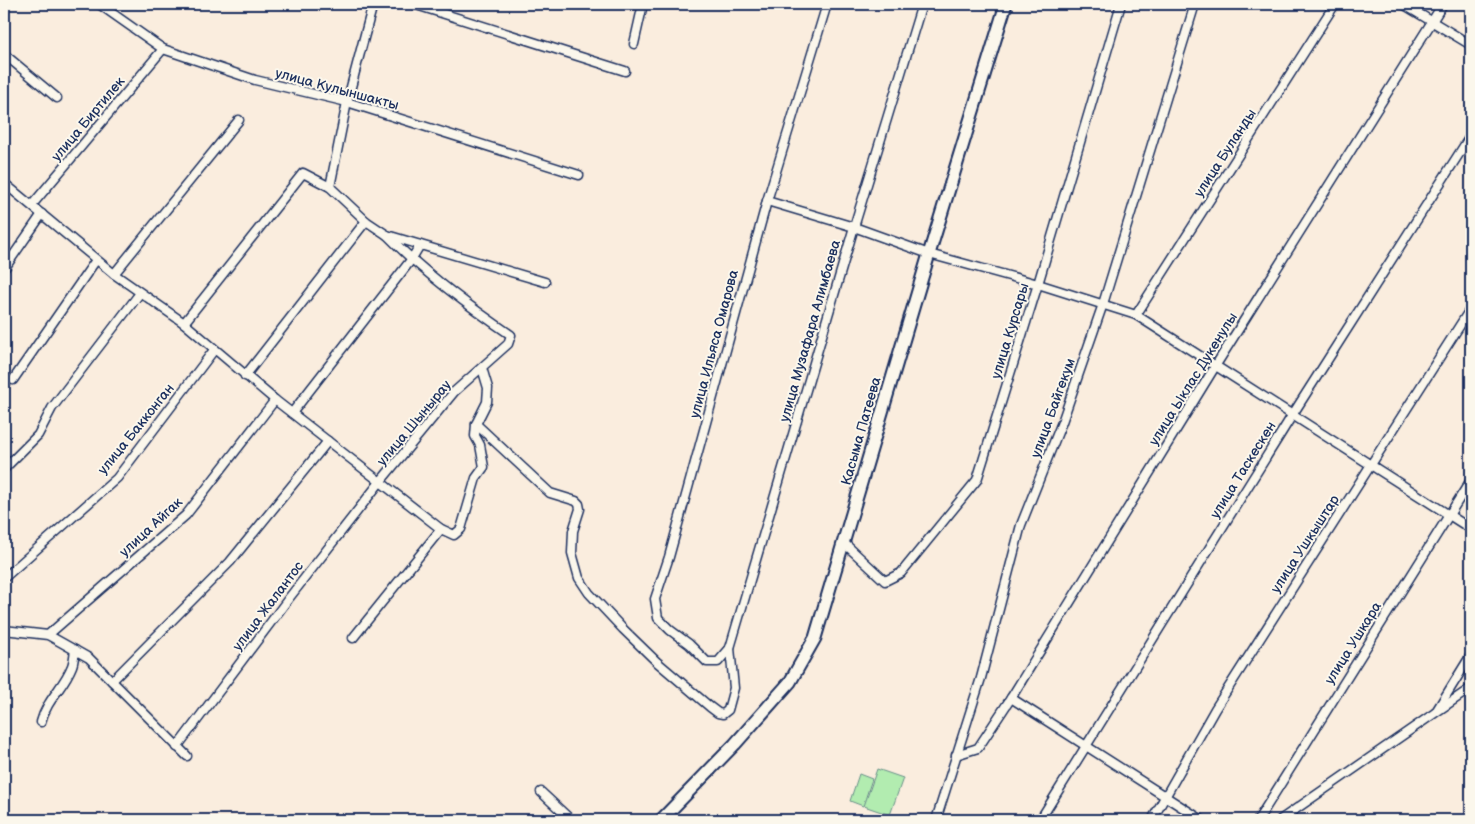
<svg xmlns="http://www.w3.org/2000/svg" width="1475" height="824" viewBox="0 0 1475 824" font-family="'Balsamiq Sans',sans-serif">
<style>
.green{fill:#b2ecb0;stroke:#668e87}
.lines{fill:none;stroke-linecap:round;stroke-linejoin:round}
.street-casing{stroke:#1b2f5e;stroke-width:11}
.secondary-casing{stroke:#1b2f5e;stroke-width:15}
.street{stroke:#fbf7ec;stroke-width:8}
.secondary{stroke:#fbf7ec;stroke-width:11}
.labels{text-anchor:middle;dominant-baseline:central;stroke-width:4;stroke-linejoin:round;paint-order:stroke}
.street-label{font-size:14px;fill:#1b2f5e;stroke:#fbf7ec}
</style>
<rect width="100%" height="100%" fill="#faedde"/>
<filter id="ink" filterUnits="userSpaceOnUse"><feTurbulence type="fractalNoise" baseFrequency=".02" numOctaves="2"/><feDisplacementMap in="SourceGraphic" scale="10" xChannelSelector="R" yChannelSelector="G"/><feConvolveMatrix kernelMatrix="1 2 1 2 8 2 1 2 1" color-interpolation-filters="sRGB"/></filter>
<g filter="url(#ink)">
<g class="green">
<path d="M877,769l26,9 -13,37 -26,-9z"/>
<path d="M859,774l13,5 -9,27 -13,-5z"/>
</g>
<g class="lines">
<g class="street-casing">
<g id="street">
<path d="M99,4l64,45 92,31 92,22 232,73"/>
<path d="M413,4l212,67"/>
<path d="M827,4l-60,197 -98,356 -14,42 3,19 12,12 19,14 18,18h11l12,-14 124,-421 68,-223"/>
<path d="M1403,4l68,41"/>
<path d="M634,44l9,-40"/>
<path d="M4,54l53,44"/>
<path d="M4,183l110,91 70,49 91,77 166,129 13,6 7,-6 15,-51 8,-11 -4,-22 -5,-9 1,-12 11,-22 1,-14 -6,-20"/>
<path d="M330,187l17,-85 26,-98"/>
<path d="M767,201l87,26 75,27 109,30 98,31 335,214"/>
<path d="M32,205l131,-156"/>
<path d="M4,269l38,-55"/>
<path d="M114,274l125,-154"/>
<path d="M1136,315l199,-311"/>
<path d="M184,323l119,-150 27,14 36,34 21,14 158,47"/>
<path d="M245,376l121,-155"/>
<path d="M13,380l83,-120"/>
<path d="M292,413l119,-153 9,-15"/>
<path d="M476,424l74,69 26,8 3,3 1,5 -7,22 -1,22 7,25 10,15 34,36 34,33 53,45 8,6 5,1 5,-4 6,-22 -4,-40"/>
<path d="M4,469l34,-34 14,-27 88,-115"/>
<path d="M844,543l41,38 16,-8 76,-93 61,-196 83,-280"/>
<path d="M4,578l113,-100 97,-128"/>
<path d="M4,630l44,5 41,23 98,98"/>
<path d="M48,635l138,-120 89,-115"/>
<path d="M353,638l88,-109"/>
<path d="M112,681l118,-119 98,-121"/>
<path d="M1011,698l191,122"/>
<path d="M1437,710l34,-55"/>
<path d="M41,722c6,-23 23,-35 31,-56 2,-5 2,-11 3,-16"/>
<path d="M177,747l112,-149 91,-116 74,-90 54,-48 3,-9c-44,-30 -87,-62 -124,-100"/>
<path d="M956,755l22,-7 33,-50 205,-333 227,-361"/>
<path d="M541,792l30,28"/>
<path d="M936,820l45,-142 40,-153 41,-103 41,-118 92,-300"/>
<path d="M1040,820l253,-406 178,-279"/>
<path d="M1152,820l63,-111 256,-401"/>
<path d="M1258,820l213,-340"/>
<path d="M1280,820l191,-132"/>
</g>
</g>
<g class="secondary-casing">
<path id="secondary" d="M661,820l74,-76 55,-62 25,-44 114,-384 77,-250"/>
</g>
<use href="#street" class="street"/>
<use href="#secondary" class="secondary"/>
</g>
</g>
<g class="labels">
<g class="street-label">
<text transform="translate(337 89) rotate(15)">улица Кулыншакты</text>
<text transform="translate(88 119) rotate(-50)">улица Биртилек</text>
<text transform="translate(1225 153) rotate(-57)">улица Буланды</text>
<text transform="translate(810 331) rotate(-74)">улица Музафара Алимбаева</text>
<text transform="translate(1010 331) rotate(-73)">улица Курсары</text>
<text transform="translate(714 344) rotate(-75)">улица Ильяса Омарова</text>
<text transform="translate(1193 379) rotate(-58)">улица Ыклас Дукенулы</text>
<text transform="translate(1053 408) rotate(-70)">улица Байгекум</text>
<text transform="translate(414 423) rotate(-50)">улица Шынырау</text>
<text transform="translate(136 429) rotate(-51)">улица Бакконган</text>
<text transform="translate(861 431) rotate(-74)">Касыма Патеева</text>
<text transform="translate(1243 470) rotate(-58)">улица Таскескен</text>
<text transform="translate(151 527) rotate(-43)">улица Айгак</text>
<text transform="translate(1305 544) rotate(-57)">улица Ушкыштар</text>
<text transform="translate(268 606) rotate(-53)">улица Жалантос</text>
<text transform="translate(1353 643) rotate(-58)">улица Ушкара</text>
</g>
</g>
<rect width="1475" height="824" fill="none" stroke="#fbf7ec" stroke-width="20"/>
<rect x="10" y="10" width="1455" height="804" fill="none" stroke="#1b2f5e" stroke-width="2" filter="url(#ink)"/>
</svg>
